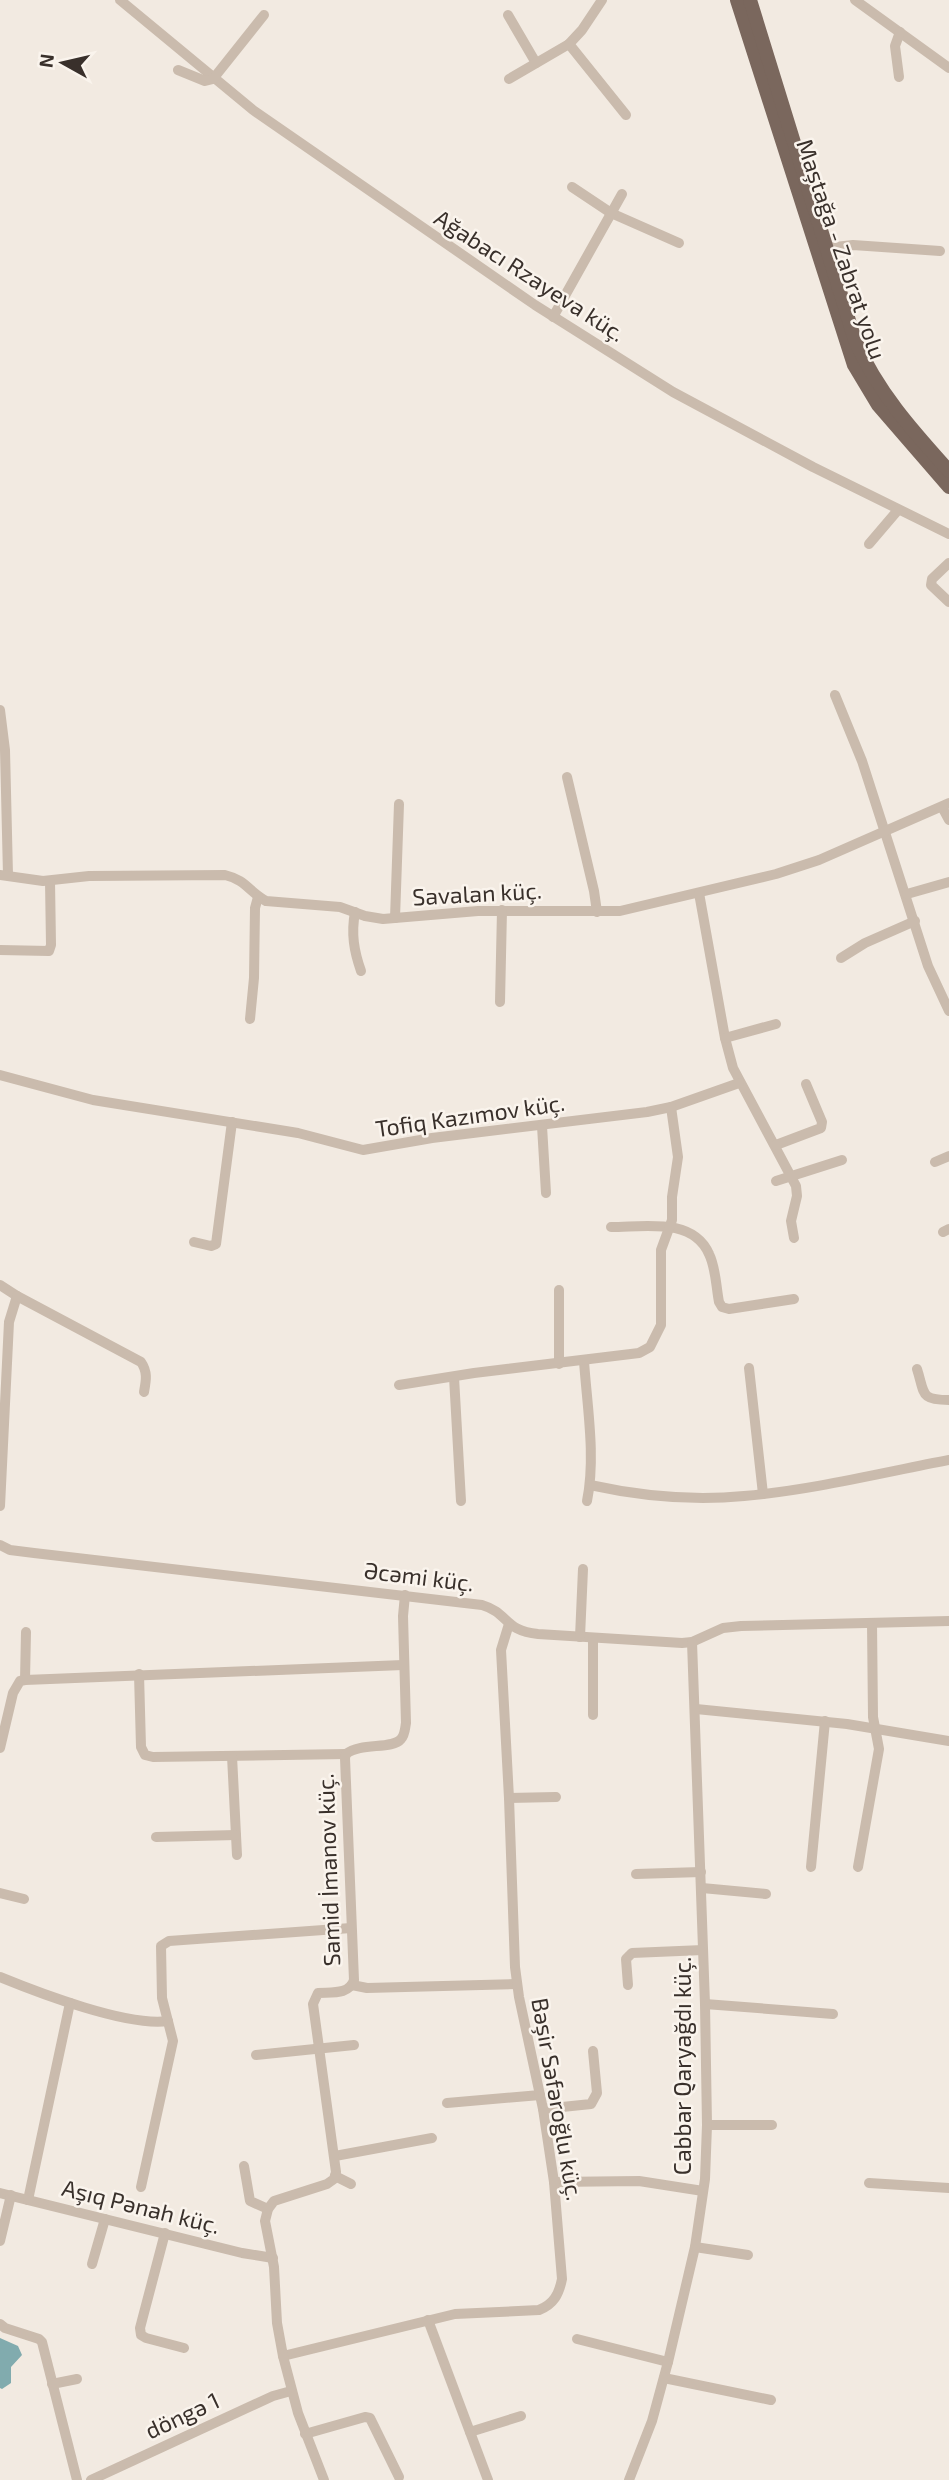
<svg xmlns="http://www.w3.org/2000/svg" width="949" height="2480" viewBox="0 0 949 2480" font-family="'Exo 2',sans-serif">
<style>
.water{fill:#81abae}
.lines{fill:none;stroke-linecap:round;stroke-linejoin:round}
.minor{stroke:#cabbad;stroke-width:10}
.major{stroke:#7a675d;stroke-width:14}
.labels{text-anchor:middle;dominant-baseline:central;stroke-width:5;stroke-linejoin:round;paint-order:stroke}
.street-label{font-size:23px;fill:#39302b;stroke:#faf4ed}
</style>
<rect width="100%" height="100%" fill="#f2eae1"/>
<path class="water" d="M0,2338l18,8 4,9 -11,12v16l-9,6 -2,-1z"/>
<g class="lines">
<g class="minor">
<path d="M120,0l133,110 282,195 138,87 140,75 136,67"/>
<path d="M602,0l-20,30 -13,14 57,71"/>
<path d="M855,0l94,68"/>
<path d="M508,15l28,48"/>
<path d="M178,70l27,11 8,-2 51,-64"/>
<path d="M899,77l-4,-31 5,-14"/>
<path d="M509,79l60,-35"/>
<path d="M572,187l39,26 68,30"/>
<path d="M827,248l26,-3 87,6"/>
<path d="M553,317l69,-123"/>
<path d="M869,544l29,-34"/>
<path d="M949,563l-17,16 -1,6 18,17"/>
<path d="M835,695l27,66 66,205 21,45"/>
<path d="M0,710l5,40 3,125"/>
<path d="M567,777l27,114 3,21"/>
<path d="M942,807l7,13"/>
<path d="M0,875l43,6 46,-5 136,-1c21,5 24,17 41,26l74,6 25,9 18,3 95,-8h142l156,-37 43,-14 130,-57"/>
<path d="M699,893l26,145 8,30 63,118 1,10 -6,25 3,17"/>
<path d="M907,894l42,-12"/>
<path d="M355,912c-4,22 -1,39 6,59"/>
<path d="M395,918l4,-114"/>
<path d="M0,950l49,1 2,-6 -1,-64"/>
<path d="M841,958l24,-15 50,-22"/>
<path d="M500,1002l2,-92"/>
<path d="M250,1019l4,-41 1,-70 3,-11"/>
<path d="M725,1038l51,-14"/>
<path d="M0,1075l93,25 205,33 65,17 69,-12 215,-26 24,-5 68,-24"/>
<path d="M542,1126l4,67"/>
<path d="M776,1145l45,-17 1,-6 -16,-38"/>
<path d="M935,1162l14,-6"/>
<path d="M776,1181l66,-21"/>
<path d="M611,1227c33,0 82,-10 98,27 7,14 7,33 10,48l3,5 7,2 65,-10"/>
<path d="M943,1232l6,-3"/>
<path d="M194,1242l17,4 5,-2 16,-122"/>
<path d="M0,1285l17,11 -8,26 -9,184"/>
<path d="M17,1296l124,66c7,10 5,19 3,30"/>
<path d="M584,1361c3,45 12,96 3,140"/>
<path d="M559,1364v-74"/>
<path d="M749,1368l14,126"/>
<path d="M917,1369c8,25 3,31 32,31"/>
<path d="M454,1377l7,124"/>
<path d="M399,1385l75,-12 165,-20 11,-6 11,-22v-75l11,-30v-23l6,-40 -7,-50"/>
<path d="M590,1485c50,11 102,16 154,11 68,-6 137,-23 205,-36"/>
<path d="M0,1545l10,5 24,3 448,52c27,8 22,26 56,29l144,9 10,-1 31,-14 18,-2 208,-5"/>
<path d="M580,1637l3,-68"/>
<path d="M593,1638v77"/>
<path d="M139,1674l2,73 4,8 8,2 193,-3"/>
<path d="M25,1680l1,-48"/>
<path d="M696,1709l151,15 102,17"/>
<path d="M0,1748l13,-55 7,-12 5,-1 378,-15"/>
<path d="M232,1756l5,99"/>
<path d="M509,1798l47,-1"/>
<path d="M156,1837l80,-2"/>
<path d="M811,1867l14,-146"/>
<path d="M858,1867l21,-118 -6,-32 -1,-94"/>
<path d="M636,1874l65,-2"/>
<path d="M702,1888l64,6"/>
<path d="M0,1893l24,6"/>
<path d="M0,1977c39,16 128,50 168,44"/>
<path d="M352,1985l15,3 150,-4"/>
<path d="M628,1985l-2,-26 6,-6 71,-3"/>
<path d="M705,2004l128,10"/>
<path d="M256,2055l98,-10"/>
<path d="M447,2103l93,-8"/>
<path d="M543,2109l48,-5 6,-11 -4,-42"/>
<path d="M707,2125h65"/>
<path d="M335,2156l97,-18"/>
<path d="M244,2166l6,35 18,8"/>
<path d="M335,2176l16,8"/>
<path d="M554,2182l85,-1 64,10"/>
<path d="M869,2183l80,5"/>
<path d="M141,2187l32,-146 -11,-43 -1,-52 8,-5 182,-13"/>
<path d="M0,2193l242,60 31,5"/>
<path d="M28,2200l42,-197"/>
<path d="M165,2233l-25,95 1,7 5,3 38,10"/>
<path d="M0,2241l11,-46"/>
<path d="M695,2247l53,8"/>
<path d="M92,2264l13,-45"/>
<path d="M428,2320l60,160"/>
<path d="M0,2324l5,4 34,11 3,3 35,138"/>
<path d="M577,2339l91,23"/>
<path d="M283,2356l172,-42 84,-4c15,-6 20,-16 23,-31l-8,-97 -11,-73 -24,-112 -4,-30 -6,-169 -8,-148 8,-26"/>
<path d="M664,2378l107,22"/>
<path d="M52,2384l25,-5"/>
<path d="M470,2432l51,-16"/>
<path d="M305,2434l60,-17 5,1 29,59"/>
<path d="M91,2480l182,-84 18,-5"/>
<path d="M324,2480l-26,-67 -15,-57 -6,-33 -3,-56 -9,-46 3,-12 6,-8 53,-17 7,-5 2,-7 -23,-168 5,-11c14,-1 31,2 36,-13l-9,-222 1,-4c15,-12 46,-4 55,-15 4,-4 4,-11 5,-16l-3,-107 2,-21"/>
<path d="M629,2480l23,-59 16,-59 27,-115 10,-68 2,-54 -2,-121 -13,-362"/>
</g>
<g class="major">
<path d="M737,0l117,365 24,40 71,82"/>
<path d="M750,0l105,340c22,51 57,90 94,131"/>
</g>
</g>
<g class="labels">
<g class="street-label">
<text transform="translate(842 249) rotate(71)">Maştağa - Zabrat yolu</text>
<text transform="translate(530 275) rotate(33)">Ağabacı Rzayeva küç.</text>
<text transform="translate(477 893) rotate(-3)">Savalan küç.</text>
<text transform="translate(470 1115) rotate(-8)">Tofiq Kazımov küç.</text>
<text transform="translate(419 1576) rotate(7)">Əcəmi küç.</text>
<text transform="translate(328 1870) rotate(-92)">Samid İmanov küç.</text>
<text transform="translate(682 2066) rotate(-90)">Cabbar Qaryağdı küç.</text>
<text transform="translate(558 2099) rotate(80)">Bəşir Səfəroğlu küç.</text>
<text transform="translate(141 2206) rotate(14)">Aşıq Pənah küç.</text>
<text transform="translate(182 2415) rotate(-25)">döngə 1</text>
</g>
</g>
<g transform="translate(63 63) rotate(278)" stroke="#faf4ed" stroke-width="5" paint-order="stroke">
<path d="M0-5L12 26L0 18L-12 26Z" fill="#39302b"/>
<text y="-10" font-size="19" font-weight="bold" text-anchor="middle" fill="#39302b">N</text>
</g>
</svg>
